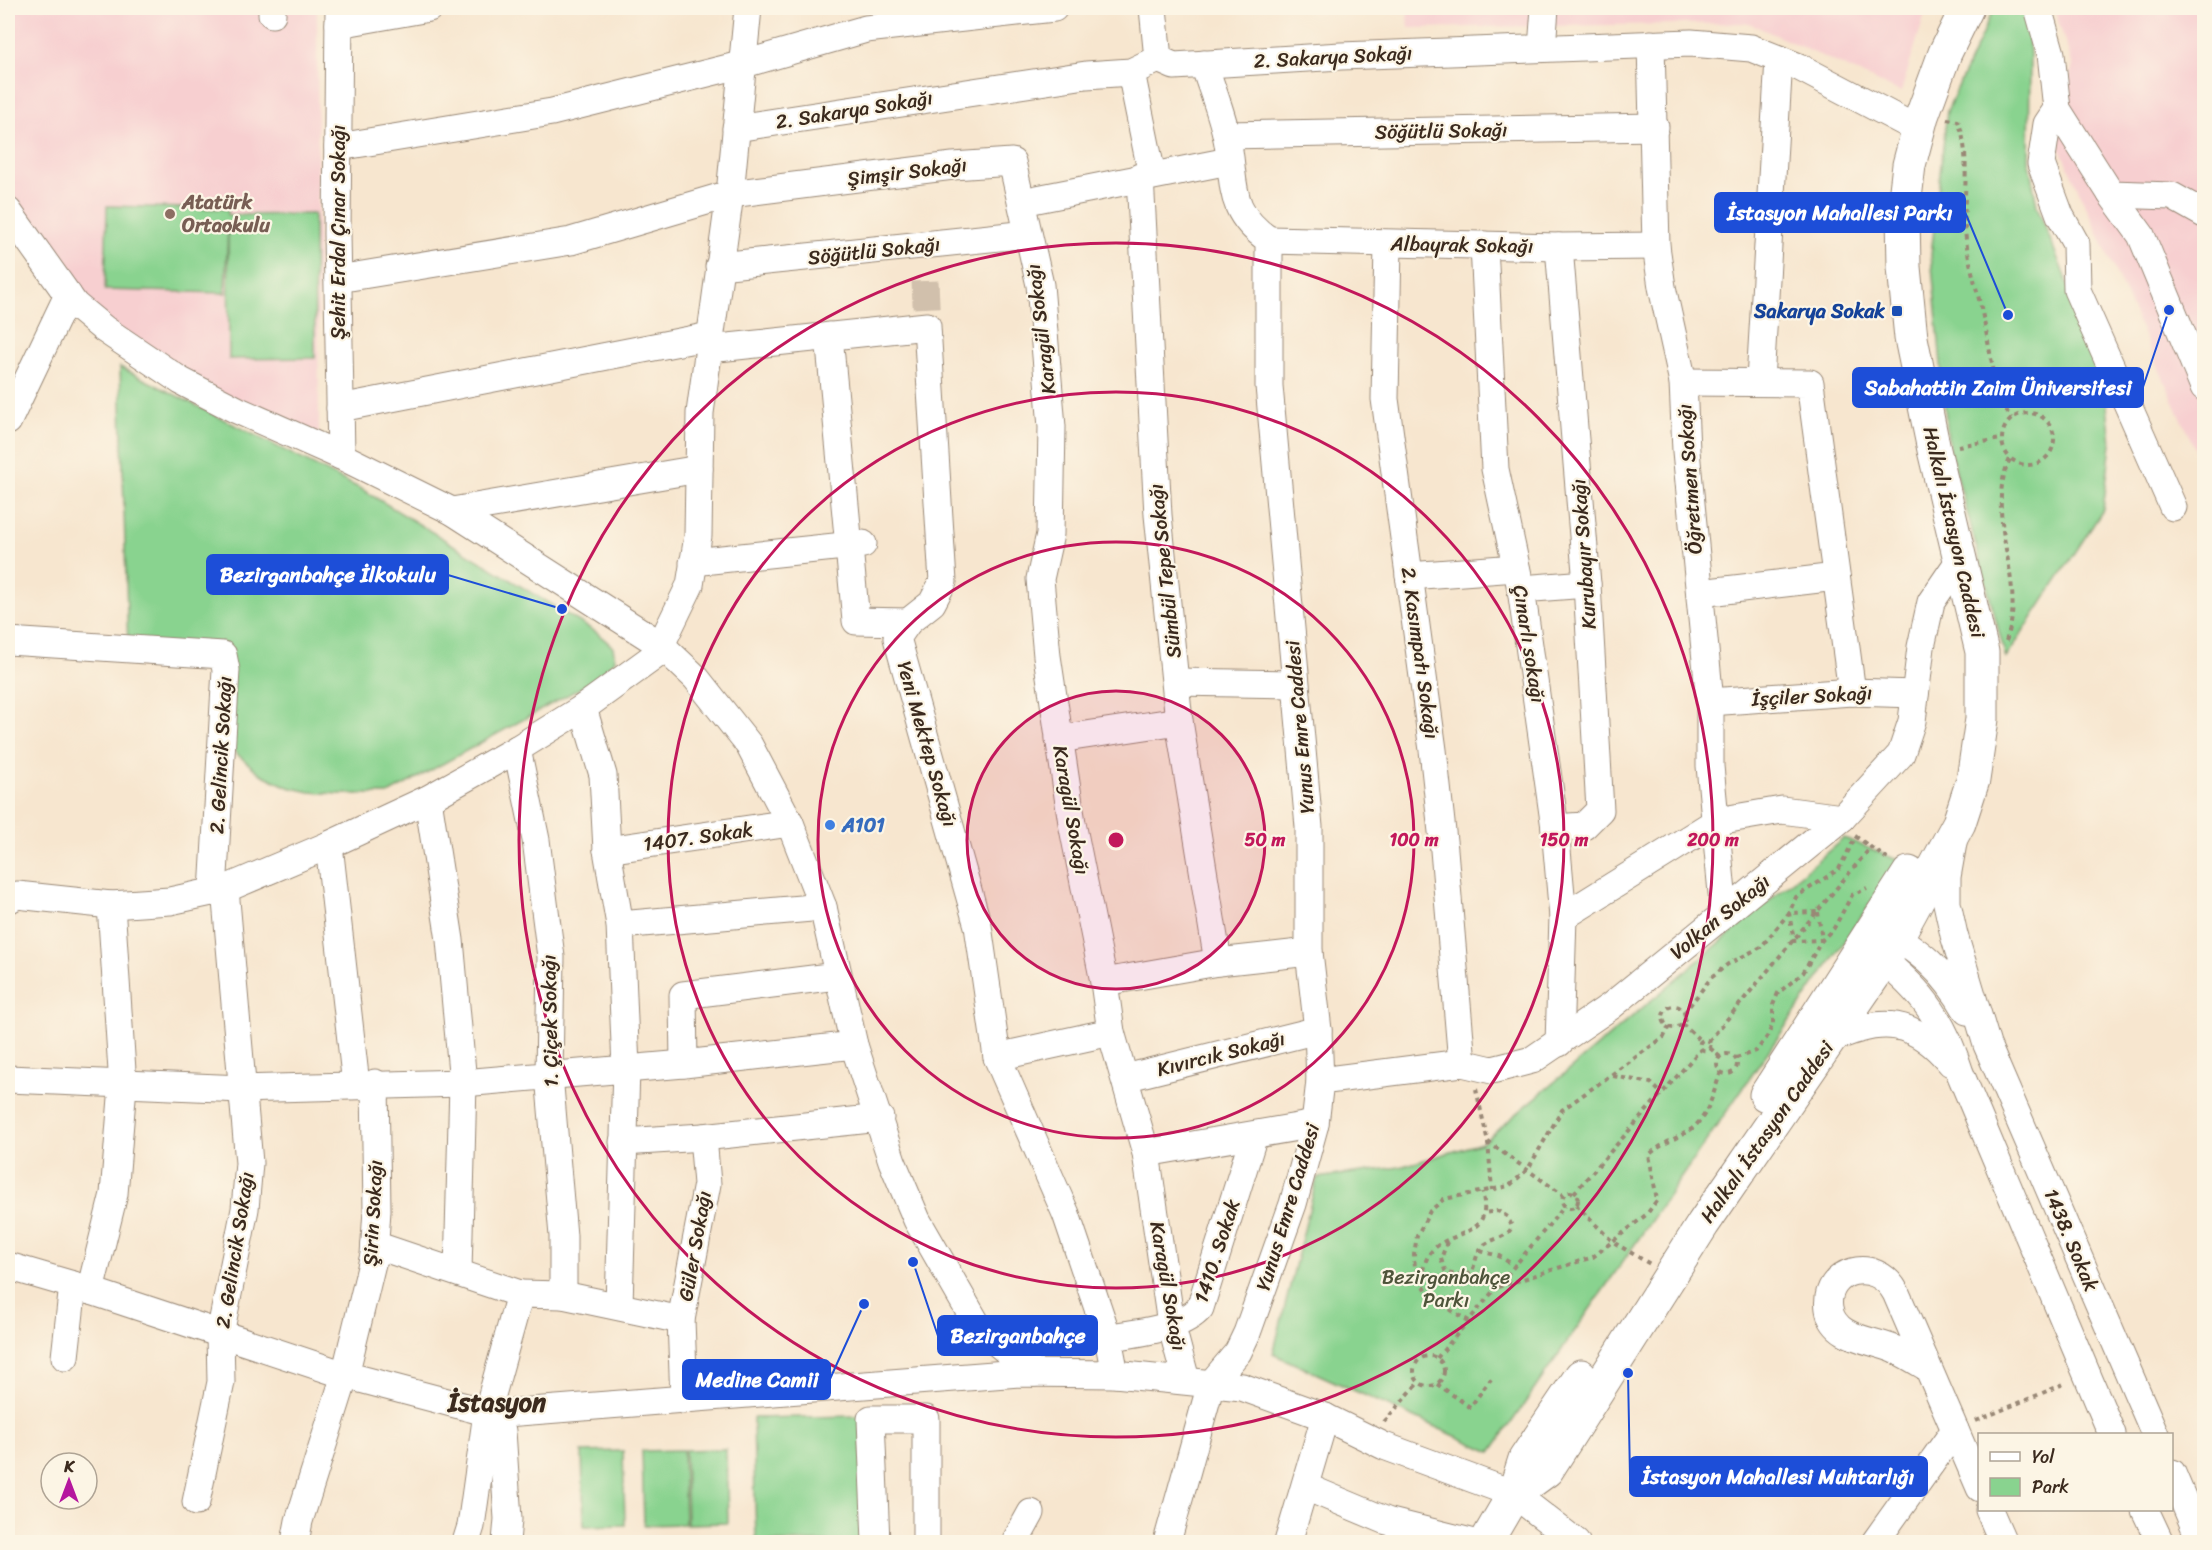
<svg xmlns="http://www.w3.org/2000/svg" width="2212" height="1550" viewBox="0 0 2212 1550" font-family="Sriracha,sans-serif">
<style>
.built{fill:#f7cfd0}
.green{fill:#89d38f;stroke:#627e56;stroke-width:1.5}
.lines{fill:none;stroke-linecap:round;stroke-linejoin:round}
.minor-tunnel{stroke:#d1c0ac;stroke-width:27;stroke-dasharray:27 14;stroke-linecap:butt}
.minor-casing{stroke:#998876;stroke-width:29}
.major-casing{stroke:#998876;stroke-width:35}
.path{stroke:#998876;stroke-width:4;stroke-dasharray:4.5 4.5;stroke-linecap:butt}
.minor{stroke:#fff;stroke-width:27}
.major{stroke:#fff;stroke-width:33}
.ring{fill:none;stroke:#c2185b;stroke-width:3}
.education-dot{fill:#8d6e63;stroke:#fcf5e5;stroke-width:2}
.transit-dot{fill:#1a4fb4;stroke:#fcf5e5;stroke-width:2}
.shop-dot{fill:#3f7fe0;stroke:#fcf5e5;stroke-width:2}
.labels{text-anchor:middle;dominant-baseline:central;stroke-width:4.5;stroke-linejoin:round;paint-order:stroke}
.street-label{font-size:20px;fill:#3b2a1e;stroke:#fcf5e5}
.education-label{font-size:20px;font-weight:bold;fill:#785e54;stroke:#fcf5e5;text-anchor:start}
.transit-label{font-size:20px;font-weight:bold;fill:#164399;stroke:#fcf5e5;text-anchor:end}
.shop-label{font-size:20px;font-weight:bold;fill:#366cbe;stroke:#fcf5e5;text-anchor:start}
.park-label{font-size:20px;fill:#4e543a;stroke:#fcf5e5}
.district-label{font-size:26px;font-weight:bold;fill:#3b2a1e;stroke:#fcf5e5}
.centre{fill:#c2185b;stroke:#fcf5e5;stroke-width:3}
.ring-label{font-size:18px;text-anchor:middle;font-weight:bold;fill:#c2185b;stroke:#fcf5e5;stroke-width:4.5;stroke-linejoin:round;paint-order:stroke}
.leader{fill:none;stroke:#1d4ed8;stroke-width:2}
.callout-dot{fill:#1d4ed8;stroke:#fcf5e5;stroke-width:2}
.callout{fill:#1d4ed8;stroke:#1d4ed8;stroke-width:2}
.callout-label{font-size:21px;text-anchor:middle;font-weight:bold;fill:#fff}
</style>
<rect width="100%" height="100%" fill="#fcf5e5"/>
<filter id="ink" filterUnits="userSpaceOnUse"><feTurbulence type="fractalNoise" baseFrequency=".0167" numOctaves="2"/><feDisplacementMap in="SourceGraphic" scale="12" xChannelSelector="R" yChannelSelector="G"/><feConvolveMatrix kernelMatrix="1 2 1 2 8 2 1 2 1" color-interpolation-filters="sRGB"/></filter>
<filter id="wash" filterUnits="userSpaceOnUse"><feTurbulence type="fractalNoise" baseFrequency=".008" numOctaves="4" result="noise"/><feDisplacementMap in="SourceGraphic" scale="24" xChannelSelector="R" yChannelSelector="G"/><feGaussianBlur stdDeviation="1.35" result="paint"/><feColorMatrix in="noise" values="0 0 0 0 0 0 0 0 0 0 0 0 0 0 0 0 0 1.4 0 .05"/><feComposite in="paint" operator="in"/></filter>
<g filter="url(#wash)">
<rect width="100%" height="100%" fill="#f7e6cf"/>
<g class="built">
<path d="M8,8h309l2,429 -107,-43 -115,-78 -60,-73 -29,-58z"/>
<path d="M1407,8h525l-8,9 -23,75 -152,-69 -340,5z"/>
<path d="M2054,8h150v461l-143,-318 -7,-26 19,-59z"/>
</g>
<g class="green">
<path d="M1994,8h32l4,46 -1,109 8,43 67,170 7,68 -8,66 -97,148 -58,-217 -17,-186 16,-144z"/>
<path d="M107,206l121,3v6l86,-1 1,144 -86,1 -1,-132 -3,66 -120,-3z"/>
<path d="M120,367l243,123 233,142 17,15 2,13 -20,20 -207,114h-49l-29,-2 -22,-5 -27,-13 -23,-19 -9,-12 -3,-73 -98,-19z"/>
<path d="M1844,838l56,23 -409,591 -218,-98 44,-176 83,-11 82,-24z"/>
<path d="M861,1416l3,126h-108l-3,-124z"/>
<path d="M726,1449l2,74 -41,1 -2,-74z"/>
<path d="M683,1450l2,74 -41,1 -2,-74z"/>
<path d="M623,1451l2,74 -41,1 -2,-74z"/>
</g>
</g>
<g filter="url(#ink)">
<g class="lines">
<path class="minor-tunnel" d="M925,281l2,45"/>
<g class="minor-casing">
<g id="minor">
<path d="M272,8v6"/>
<path d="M339,8l-2,225 4,223"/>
<path d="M1153,8l5,51"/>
<path d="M2038,8l13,46 6,55 54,85 30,41 63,152"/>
<path d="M339,24l90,-16"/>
<path d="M1651,44l5,202 6,41 21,95 3,69 24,251v64l14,148"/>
<path d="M1542,48l3,-40"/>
<path d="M1131,72l21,103"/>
<path d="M2057,109l-10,15 -6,40 19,51 16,29 1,46 96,217"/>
<path d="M736,128l350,-53 45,-3 27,-13 16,7 167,-10 350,-13 60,5 48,19 120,63"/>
<path d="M1227,135l428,-8"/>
<path d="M338,147l214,-35 192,-48 122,-35 188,-21"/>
<path d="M1140,177l18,338 21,206 39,241"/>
<path d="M2111,194l61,2 32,18"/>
<path d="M1022,202l207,-41"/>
<path d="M8,211l67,94 29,24 77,52 56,29 104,46 111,55 209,134 35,33 53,67 41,78 33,84 31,138 38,116 25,59 62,108 55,45"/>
<path d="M1269,240l290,7 97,-1"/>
<path d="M1388,244l-3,155 48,351 11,100 18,213"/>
<path d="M1484,245l11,224 26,120 34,239 8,89 -4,126"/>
<path d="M719,266l309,-32"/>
<path d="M338,279l233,-38 159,-47 223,-28 59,-4 28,123 12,142 -2,107 -10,45 7,77 25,167 32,159 7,50 35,121 25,171 15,56"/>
<path d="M829,336l27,285 52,1"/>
<path d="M709,349l218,-23 16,256 -11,21 -24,19 -11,16 81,288 19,131 69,157 42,124 7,36"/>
<path d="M1760,381l19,-322"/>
<path d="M1683,382l127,1 42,309"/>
<path d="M340,408l370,-72"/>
<path d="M8,421l60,-126"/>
<path d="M452,511l247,-42"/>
<path d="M693,562l170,-18"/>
<path d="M1409,576l107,-8"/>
<path d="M1521,589l66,-5"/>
<path d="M1700,593l136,-16"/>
<path d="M8,641l215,14 3,15 -13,222"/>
<path d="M1176,682l118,2"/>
<path d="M1710,702l142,-10 63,2"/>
<path d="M583,708l20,67 4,75 13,75 6,143 -7,237"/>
<path d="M1059,739l120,-18"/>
<path d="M517,749l19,91 15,117 -2,118 14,161v59"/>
<path d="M428,799l22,141 13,143 -5,188"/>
<path d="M1555,828l29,-2 16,-16 -13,-226 -28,-337"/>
<path d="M1953,843l-6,34v26l7,32 33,110 168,389"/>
<path d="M329,845l27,240"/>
<path d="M607,850l183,-27"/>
<path d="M8,900l9,-5 94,10 59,-4 55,-12 104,-44 99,-46 89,-50 66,-41 73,-53 34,-70 8,-49 2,-123 30,-219 18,-186"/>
<path d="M1563,917l154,-96 65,-11 60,8"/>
<path d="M620,925l203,-18"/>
<path d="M1879,927c41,24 64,42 88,84"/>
<path d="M1868,949c49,36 74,66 92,124l152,361"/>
<path d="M1104,982l114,-20 91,-10"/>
<path d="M1830,1040c52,-24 84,-21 121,23"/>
<path d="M997,1057l114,-25"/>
<path d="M684,1064l-1,-69 154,-19"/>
<path d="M1125,1078l193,-48"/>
<path d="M8,1079l234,10 221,-6 221,-19 170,-19"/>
<path d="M1320,1081l142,-18 30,7 40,-10 79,-54 231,-188 59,-64 11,-33 9,-74 10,-45 30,-44"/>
<path d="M623,1142l80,-5 177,-19"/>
<path d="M1146,1153l169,-29"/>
<path d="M375,1245l145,49"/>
<path d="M8,1266l65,19 272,90 148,39 526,-41 96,1 127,13 83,30 59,29 130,48 62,48"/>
<path d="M90,1291l24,-97 9,-108 -12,-181"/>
<path d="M1108,1338c28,-6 73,-8 92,-30l54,-173"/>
<path d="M65,1357l8,-72"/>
<path d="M1928,1368c-10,-6 -21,-13 -32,-18 -23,-11 -62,-10 -67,-41 -6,-40 47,-54 67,-16l84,195"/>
<path d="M684,1400l-3,-80 26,-136 -4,-47"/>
<path d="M502,1431l6,88 -2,23"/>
<path d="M2172,1473l29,69"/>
<path d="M1306,1487l81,34 84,21"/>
<path d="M196,1502l25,-120 -1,-48 25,-125 4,-46 -24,-274"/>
<path d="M1989,1510l14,32"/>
<path d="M2145,1510l15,32"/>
<path d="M295,1542l4,-21 46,-146 29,-120 3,-45 -2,-127"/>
<path d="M466,1542l5,-16 16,-113 33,-119 43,1 118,25"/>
<path d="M876,1542l-5,-123h55v123"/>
<path d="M1015,1542l16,-29"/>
<path d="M1167,1542l44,-158 27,-32 9,-19 46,-129 22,-80 5,-43 -2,-51 -9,-78v-125l-40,-441v-146c-45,-31 -32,-59 -43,-106 -5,-23 -15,-47 -22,-70"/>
<path d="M1288,1542l37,-125"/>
<path d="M1875,1542l80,-112"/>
</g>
</g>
<g class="major-casing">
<g id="major">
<path d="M1766,1095l143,-222"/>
<path d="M1514,1494l33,-24 156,-246 181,-263 75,-138 14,-43 9,-61v-67l-48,-202 -23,-112 -7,-71 -1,-52 6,-50 13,-49 23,-63 22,-45"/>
<path d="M1486,1542l28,-48 11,-35 56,-83"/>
</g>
</g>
<g class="path">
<path d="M1947,119l11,2c13,33 5,71 7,105 1,31 12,61 18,91 8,35 10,69 28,102"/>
<circle cx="2028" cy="439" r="26"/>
<path d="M1958,446l43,-7"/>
<path d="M2006,641c23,-58 -24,-124 4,-182"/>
<path d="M1855,836l31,22 -1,1"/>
<path d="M1818,912l4,28 -28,1 -5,-28z"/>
<circle cx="1674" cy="1017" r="11"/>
<path d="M1684,1013l27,-35 17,-14 33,-17 28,-34 7,-16 43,-28 16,-31"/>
<path d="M1682,1024l19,17"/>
<circle cx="1705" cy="1045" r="5.5"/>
<path d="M1709,1041l162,-194"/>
<path d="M1710,1048l10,9"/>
<circle cx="1727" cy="1064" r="10"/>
<path d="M1736,1058l20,-7 11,-14 6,-13v-19l5,-12 25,-20 19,-33 12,-12 18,-33 15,-7"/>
<path d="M1613,1076l38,7 11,11"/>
<path d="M1476,1089l12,53 75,53"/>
<path d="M1488,1142l4,48"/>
<circle cx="1570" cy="1200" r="8"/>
<path d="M1574,1193l127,-144"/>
<path d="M1576,1205l37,37 37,22"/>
<path d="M1447,1242l-6,17 5,14 20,3 6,-5c4,-8 4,-20 12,-26 11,-8 22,-6 28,-18l-4,-10 -10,-6 -14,2"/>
<path d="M1480,1251l19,5 16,10"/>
<path d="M1420,1279c3,-8 5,-19 10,-26 19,-25 65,-13 52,-61"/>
<path d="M1498,1287l95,-30 54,-43 10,-14 -8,-45c13,-12 27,-16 41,-25 19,-13 23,-38 31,-58"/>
<path d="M1469,1321l-31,-18 -10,-10 -13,-24 -1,-15 3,-18 13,-25 14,-12 65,-13 19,-17 34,-59 102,-73 5,-11"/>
<circle cx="1429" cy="1371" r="15"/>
<path d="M1437,1358l128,-152"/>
<path d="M1437,1384l33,23 21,-28"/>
<path d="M1976,1421l90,-38"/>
<path d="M1384,1422l35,-40"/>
</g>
<use href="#minor" class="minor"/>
<use href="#major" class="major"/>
</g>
</g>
<circle cx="1116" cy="840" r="149" fill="#c2185b" fill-opacity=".12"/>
<g class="ring">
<circle cx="1116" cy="840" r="149"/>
<circle cx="1116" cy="840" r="298"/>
<circle cx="1116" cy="840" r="448"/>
<circle cx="1116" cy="840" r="597"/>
</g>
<circle class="education-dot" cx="170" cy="214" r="6"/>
<rect class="transit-dot" x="1891" y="305" width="12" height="12" rx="3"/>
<circle class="shop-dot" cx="830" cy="825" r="6"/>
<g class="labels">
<g class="street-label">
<text transform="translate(1333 57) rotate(-3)">2. Sakarya Sokağı</text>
<text transform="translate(854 110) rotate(-9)">2. Sakarya Sokağı</text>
<text transform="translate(1441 131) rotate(-1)">Söğütlü Sokağı</text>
<text transform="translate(907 172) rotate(-7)">Şimşir Sokağı</text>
<text transform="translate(338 232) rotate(-90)">Şehit Erdal Çınar Sokağı</text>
<text transform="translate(1462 245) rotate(1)">Albayrak Sokağı</text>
<text transform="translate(874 251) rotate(-6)">Söğütlü Sokağı</text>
<text transform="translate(1041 329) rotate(-97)">Karagül Sokağı</text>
<text transform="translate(1690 479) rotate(-94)">Öğretmen Sokağı</text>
<text transform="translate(1954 532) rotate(77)">Halkalı İstasyon Caddesi</text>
<text transform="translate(1584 554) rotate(-94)">Kurubayır Sokağı</text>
<text transform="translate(1165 571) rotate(-96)">Sümbül Tepe Sokağı</text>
<text transform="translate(1529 644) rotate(81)">Çınarlı sokağı</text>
<text transform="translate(1420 653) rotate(82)">2. Kasımpatı Sokağı</text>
<text transform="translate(1812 696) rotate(-3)">İşçiler Sokağı</text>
<text transform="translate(1300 727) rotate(-95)">Yunus Emre Caddesi</text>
<text transform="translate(927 744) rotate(74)">Yeni Mektep Sokağı</text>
<text transform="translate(221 755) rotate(-87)">2. Gelincik Sokağı</text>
<text transform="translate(1071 810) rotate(80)">Karagül Sokağı</text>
<text transform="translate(698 837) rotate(-8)">1407. Sokak</text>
<text transform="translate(1720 917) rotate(-39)">Volkan Sokağı</text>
<text transform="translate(550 1021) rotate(-91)">1. Çiçek Sokağı</text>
<text transform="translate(1221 1054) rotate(-14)">Kıvırcık Sokağı</text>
<text transform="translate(1767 1132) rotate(-55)">Halkalı İstasyon Caddesi</text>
<text transform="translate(1288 1207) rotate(-73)">Yunus Emre Caddesi</text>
<text transform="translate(373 1213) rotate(-87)">Şirin Sokağı</text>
<text transform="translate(2071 1240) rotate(67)">1438. Sokak</text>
<text transform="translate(695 1246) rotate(-80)">Güler Sokağı</text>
<text transform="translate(235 1250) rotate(-81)">2. Gelincik Sokağı</text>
<text transform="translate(1217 1251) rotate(-72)">1410. Sokak</text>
<text transform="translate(1168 1286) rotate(80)">Karagül Sokağı</text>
</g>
<g class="education-label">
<text x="182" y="202">Atatürk<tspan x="182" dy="23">Ortaokulu</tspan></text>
</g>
<g class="transit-label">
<text x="1885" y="311">Sakarya Sokak</text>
</g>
<g class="shop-label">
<text x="842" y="825">A101</text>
</g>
<g class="park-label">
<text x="1446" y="1277">Bezirganbahçe<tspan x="1446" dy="23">Parkı</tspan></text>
</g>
<g class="district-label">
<text x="497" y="1402">İstasyon</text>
</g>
</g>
<circle cx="1116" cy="840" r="9" class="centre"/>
<g class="ring-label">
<text x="1265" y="846">50 m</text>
<text x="1414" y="846">100 m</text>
<text x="1564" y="846">150 m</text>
<text x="1713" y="846">200 m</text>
</g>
<path class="leader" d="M2008 315L1965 212M2169 310L2143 387M562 609L448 575M913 1262L938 1336M864 1304L830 1379M1628 1373L1630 1477"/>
<g class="callout-dot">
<circle cx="2008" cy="315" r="6"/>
<circle cx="2169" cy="310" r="6"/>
<circle cx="562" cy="609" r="6"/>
<circle cx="913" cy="1262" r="6"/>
<circle cx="864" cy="1304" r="6"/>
<circle cx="1628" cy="1373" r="6"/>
</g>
<g class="callout">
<rect x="1715" y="193" width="250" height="39" rx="6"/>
<rect x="1853" y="368" width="290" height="39" rx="6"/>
<rect x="207" y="555" width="241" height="39" rx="6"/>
<rect x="938" y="1316" width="159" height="39" rx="6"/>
<rect x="683" y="1360" width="147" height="39" rx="6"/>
<rect x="1630" y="1457" width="297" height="39" rx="6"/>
</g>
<g class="callout-label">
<text x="1840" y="220">İstasyon Mahallesi Parkı</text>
<text x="1998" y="395">Sabahattin Zaim Üniversitesi</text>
<text x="328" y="582">Bezirganbahçe İlkokulu</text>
<text x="1018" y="1343">Bezirganbahçe</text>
<text x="757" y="1387">Medine Camii</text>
<text x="1778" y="1484">İstasyon Mahallesi Muhtarlığı</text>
</g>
<rect width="2212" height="1550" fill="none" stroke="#fcf5e5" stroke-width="30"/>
<rect x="1978" y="1433" width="195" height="78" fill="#fcf5e5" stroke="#afa495" stroke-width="1.5"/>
<rect x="1990" y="1452" width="30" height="9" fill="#ffffff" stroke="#afa495" stroke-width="1.5"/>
<text x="2032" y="1463" font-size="18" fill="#3b2a1e">Yol</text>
<rect x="1990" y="1478" width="30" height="18" fill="#89d38f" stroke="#afa495" stroke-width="1.5"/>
<text x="2032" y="1493" font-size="18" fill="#3b2a1e">Park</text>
<g transform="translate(69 1481)"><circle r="28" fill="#fcf5e5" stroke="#afa495" stroke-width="1.5"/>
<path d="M0-4.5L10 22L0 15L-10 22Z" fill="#b5179e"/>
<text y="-9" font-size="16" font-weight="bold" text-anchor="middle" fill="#3b2a1e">K</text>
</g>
</svg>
